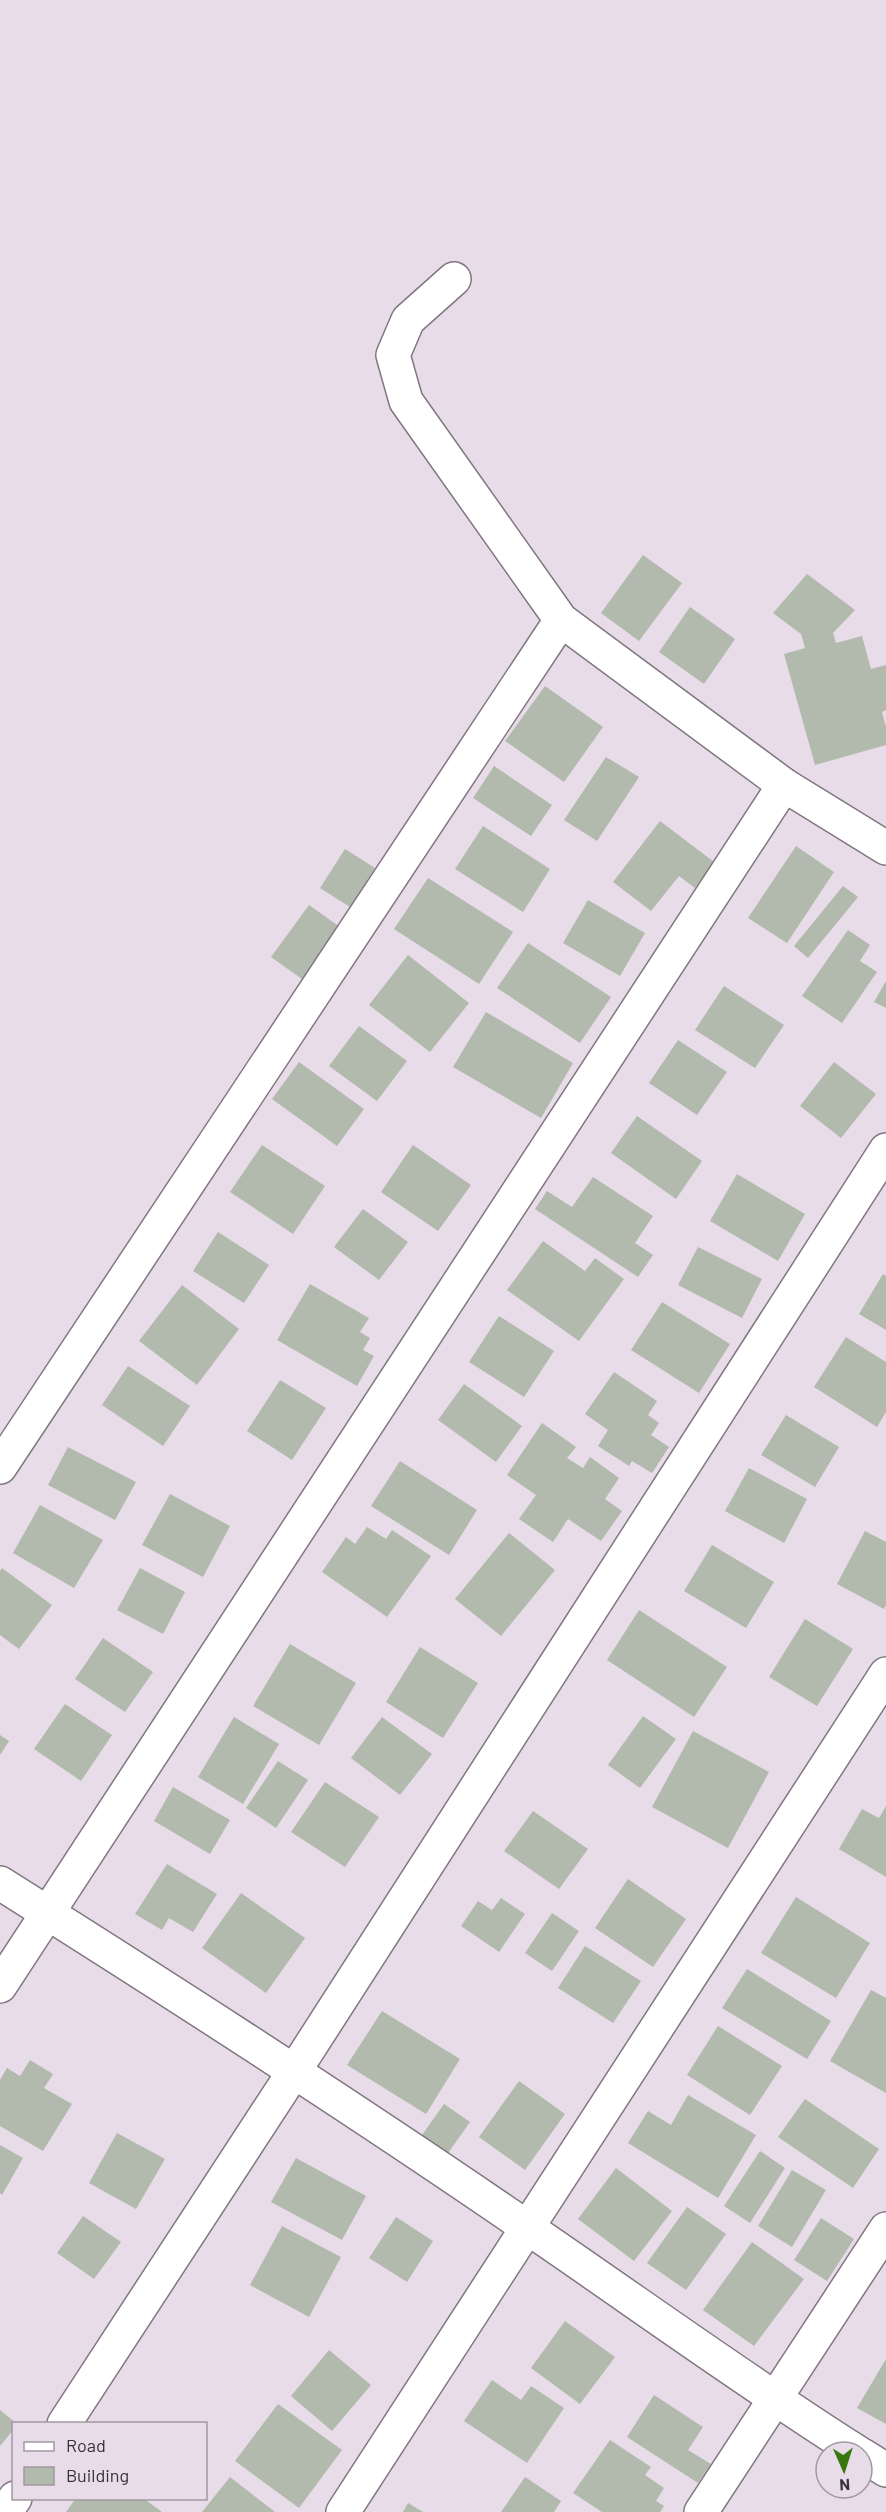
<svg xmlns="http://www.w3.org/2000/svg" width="886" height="2512" viewBox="0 0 886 2512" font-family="Barlow,sans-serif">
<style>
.building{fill:#b1baad}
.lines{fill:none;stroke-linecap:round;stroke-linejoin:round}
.minor-casing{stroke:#817681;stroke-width:36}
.minor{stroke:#fff;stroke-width:33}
</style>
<rect width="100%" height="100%" fill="#e8dce8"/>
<g class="building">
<path d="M643,555l39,28 -43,58 -38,-28z"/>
<path d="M807,574l48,36 -22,23 3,10 26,-7 9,33 15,-4v45l-4,2 4,15v18l-71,20 -31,-111 21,-6 -4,-14 -28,-21z"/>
<path d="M690,607l45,32 -31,45 -45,-32z"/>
<path d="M545,686l58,41 -39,55 -59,-41z"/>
<path d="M606,757l33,20 -42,64 -33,-21z"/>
<path d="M494,766l58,39 -21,31 -58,-38z"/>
<path d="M660,821l54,41 -19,26 -16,-12 -28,35 -38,-29z"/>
<path d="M483,826l67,43 -27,43 -68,-43z"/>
<path d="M796,846l38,26 -47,71 -39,-25z"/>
<path d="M345,849l30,19 -25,39 -30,-19z"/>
<path d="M428,878l85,54 -34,52 -85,-55z"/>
<path d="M843,886l15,11 -50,61 -14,-12z"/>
<path d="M588,900l57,33 -25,43 -57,-33z"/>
<path d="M309,905l31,22 -38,52 -31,-22z"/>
<path d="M848,930l22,15 -10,16 17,11 -35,51 -40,-27z"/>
<path d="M528,943l83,54 -31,46 -83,-55z"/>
<path d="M408,955l61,48 -39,49 -61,-47z"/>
<path d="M886,981v27l-12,-6z"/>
<path d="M724,986l60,39 -29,43 -60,-38z"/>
<path d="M486,1012l87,51 -32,55 -88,-51z"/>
<path d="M359,1026l48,35 -30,40 -48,-35z"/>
<path d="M678,1040l49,32 -30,43 -48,-32z"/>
<path d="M299,1062l65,47 -27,37 -65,-47z"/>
<path d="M834,1062l42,32 -35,44 -41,-32z"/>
<path d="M637,1116l65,45 -26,38 -65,-46z"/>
<path d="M262,1145l63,41 -32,48 -63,-42z"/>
<path d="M413,1145l58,40 -33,46 -57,-39z"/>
<path d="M737,1174l68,40 -27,47 -68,-40z"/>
<path d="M593,1177l60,39 -18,27 18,12 -15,22 -103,-68 12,-18 25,16z"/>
<path d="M363,1209l45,33 -29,38 -45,-33z"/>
<path d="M218,1232l51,33 -25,38 -51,-32z"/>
<path d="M543,1241l42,30 10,-13 29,21 -45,62 -72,-51z"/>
<path d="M698,1247l64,32 -20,39 -64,-33z"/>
<path d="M883,1274l3,2v54l-27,-16z"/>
<path d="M310,1284l59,34 -9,14 10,6 -7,12 11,6 -17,30 -80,-46z"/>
<path d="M182,1285l57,44 -42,56 -58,-44z"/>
<path d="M662,1302l68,42 -31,49 -68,-43z"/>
<path d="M499,1316l55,35 -30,46 -55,-35z"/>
<path d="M846,1337l40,25v50l-9,15 -63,-40z"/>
<path d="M128,1366l62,40 -27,40 -61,-41z"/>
<path d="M614,1372l43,29 -9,14 11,8 -8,12 18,12 -17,26 -20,-12 -3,5 -31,-20 10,-16 -23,-16z"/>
<path d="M280,1380l46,28 -34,52 -45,-29z"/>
<path d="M464,1384l58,42 -26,36 -58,-42z"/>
<path d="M786,1415l53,32 -24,40 -54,-32z"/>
<path d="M542,1423l34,24 -9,11 16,10 7,-11 29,21 -14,21 17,12 -21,30 -33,-22 -15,23 -34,-23 17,-24 -29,-20z"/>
<path d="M68,1447l68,35 -21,38 -67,-35z"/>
<path d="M400,1461l77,49 -28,45 -78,-49z"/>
<path d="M749,1468l58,31 -23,44 -59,-32z"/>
<path d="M170,1494l60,32 -27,51 -61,-32z"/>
<path d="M40,1505l63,35 -29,48 -61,-35z"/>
<path d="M367,1527l19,12 6,-9 39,26 -44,61 -65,-45 24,-35 9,7z"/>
<path d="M865,1531l21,11v63l-2,4 -47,-25z"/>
<path d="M509,1533l46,37 -54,66 -46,-37z"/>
<path d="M712,1545l62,37 -28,46 -62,-37z"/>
<path d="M2,1568l50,37 -33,44 -19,-14v-64z"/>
<path d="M140,1568l45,24 -22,42 -46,-24z"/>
<path d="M639,1610l88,57 -33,50 -87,-57z"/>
<path d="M805,1619l48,30 -36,57 -48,-29z"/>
<path d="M103,1638l50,34 -28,40 -50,-33z"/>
<path d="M290,1644l66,39 -37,62 -66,-39z"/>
<path d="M420,1647l58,36 -35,55 -57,-36z"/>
<path d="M65,1704l47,31 -31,46 -47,-32z"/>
<path d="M643,1716l33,23 -36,49 -32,-23z"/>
<path d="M234,1717l45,27 -36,60 -45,-27z"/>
<path d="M382,1717l50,37 -32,41 -49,-37z"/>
<path d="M693,1731l76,41 -41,76 -76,-41z"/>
<path d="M0,1735l9,6 -9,14z"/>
<path d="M278,1761l30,19 -32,48 -30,-20z"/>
<path d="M325,1782l54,35 -34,50 -54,-35z"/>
<path d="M173,1787l57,33 -20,34 -56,-33z"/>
<path d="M886,1806v71l-47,-28 23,-40 17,9z"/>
<path d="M533,1811l55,38 -29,40 -55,-38z"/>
<path d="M167,1864l50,30 -24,38 -24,-14 -7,12 -27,-16z"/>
<path d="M628,1879l58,40 -33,48 -58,-39z"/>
<path d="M241,1893l64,45 -39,55 -64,-45z"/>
<path d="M796,1897l74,46 -34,55 -75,-45z"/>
<path d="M501,1898l24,16 -26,38 -38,-26 17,-25 14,9z"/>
<path d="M552,1913l27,18 -27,40 -27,-18z"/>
<path d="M585,1946l56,35 -28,42 -55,-35z"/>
<path d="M747,1969l84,52 -24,38 -85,-51z"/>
<path d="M871,1990l15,8v95l-56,-32z"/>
<path d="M382,2011l78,48 -34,55 -79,-49z"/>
<path d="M718,2026l64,40 -32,49 -63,-40z"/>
<path d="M30,2060l23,14 -9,14 28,16 -29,47 -43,-25v-46l7,-12 13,8z"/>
<path d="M519,2081l46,33 -40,56 -46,-33z"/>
<path d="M688,2095l68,40 -38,63 -90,-55 20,-32 23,14z"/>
<path d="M805,2099l74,50 -26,39 -75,-51z"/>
<path d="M444,2104l26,18 -22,31 -26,-18z"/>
<path d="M117,2133l48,26 -29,50 -47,-26z"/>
<path d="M0,2145l23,13 -21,37 -2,-2z"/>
<path d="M760,2151l25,17 -35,55 -26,-17z"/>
<path d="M296,2158l70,38 -24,44 -71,-38z"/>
<path d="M616,2168l56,43 -38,50 -56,-42z"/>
<path d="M792,2170l34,20 -34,57 -34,-21z"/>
<path d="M687,2207l39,27 -40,56 -39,-27z"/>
<path d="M83,2216l38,26 -27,37 -37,-26z"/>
<path d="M396,2217l37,24 -26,41 -38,-24z"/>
<path d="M821,2218l33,21 -27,42 -33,-21z"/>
<path d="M282,2226l59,31 -32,60 -59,-32z"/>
<path d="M752,2242l52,37 -50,67 -51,-36z"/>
<path d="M565,2321l50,36 -35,47 -49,-36z"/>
<path d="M329,2350l42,35 -39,46 -41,-35z"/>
<path d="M886,2359v65l-29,-16z"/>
<path d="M492,2380l29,20 10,-14 33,22 -37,55 -63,-42z"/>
<path d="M654,2395l49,32 -15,23 23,14 -13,19 -71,-46z"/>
<path d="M278,2404l64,46 -43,58 -64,-47z"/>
<path d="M0,2410l17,14h-3v5l-14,17z"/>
<path d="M610,2440l41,27 -6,8 19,13 -8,13 8,5 -4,6h-58l-29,-19z"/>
<path d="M230,2477l45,35h-73z"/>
<path d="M525,2477l36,24 -7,11h-53z"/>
<path d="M76,2498h67l19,14h-96z"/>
<path d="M408,2503l15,9h-20z"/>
</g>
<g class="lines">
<g class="minor-casing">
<g id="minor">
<path d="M454,279l-46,41 -15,35 13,46 155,219 223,165 102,63"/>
<path d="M0,1467l561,-847"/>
<path d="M0,1883c178,112 355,226 528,345 110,75 217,153 329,224"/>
<path d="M0,1986l784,-1201"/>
<path d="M64,2424l231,-354 591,-920"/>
<path d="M862,2455l24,15"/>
<path d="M6,2512l9,-14"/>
<path d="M343,2512l543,-838"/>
<path d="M701,2512l185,-283"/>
</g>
</g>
<use href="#minor" class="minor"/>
</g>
<rect x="12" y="2422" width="195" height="78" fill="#e8dce8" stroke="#a198a1" stroke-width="1.5"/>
<rect x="24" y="2442" width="30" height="9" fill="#ffffff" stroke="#a198a1" stroke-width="1.5"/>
<text x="66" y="2452" font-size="18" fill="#373237">Road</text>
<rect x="24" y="2467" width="30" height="18" fill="#b1baad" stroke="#a198a1" stroke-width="1.5"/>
<text x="66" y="2482" font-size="18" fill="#373237">Building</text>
<g transform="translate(844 2470) rotate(177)"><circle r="28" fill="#e8dce8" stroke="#a198a1" stroke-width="1.5"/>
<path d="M0-4.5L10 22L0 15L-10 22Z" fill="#397710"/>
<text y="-9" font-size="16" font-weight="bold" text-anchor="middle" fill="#373237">N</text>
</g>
</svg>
